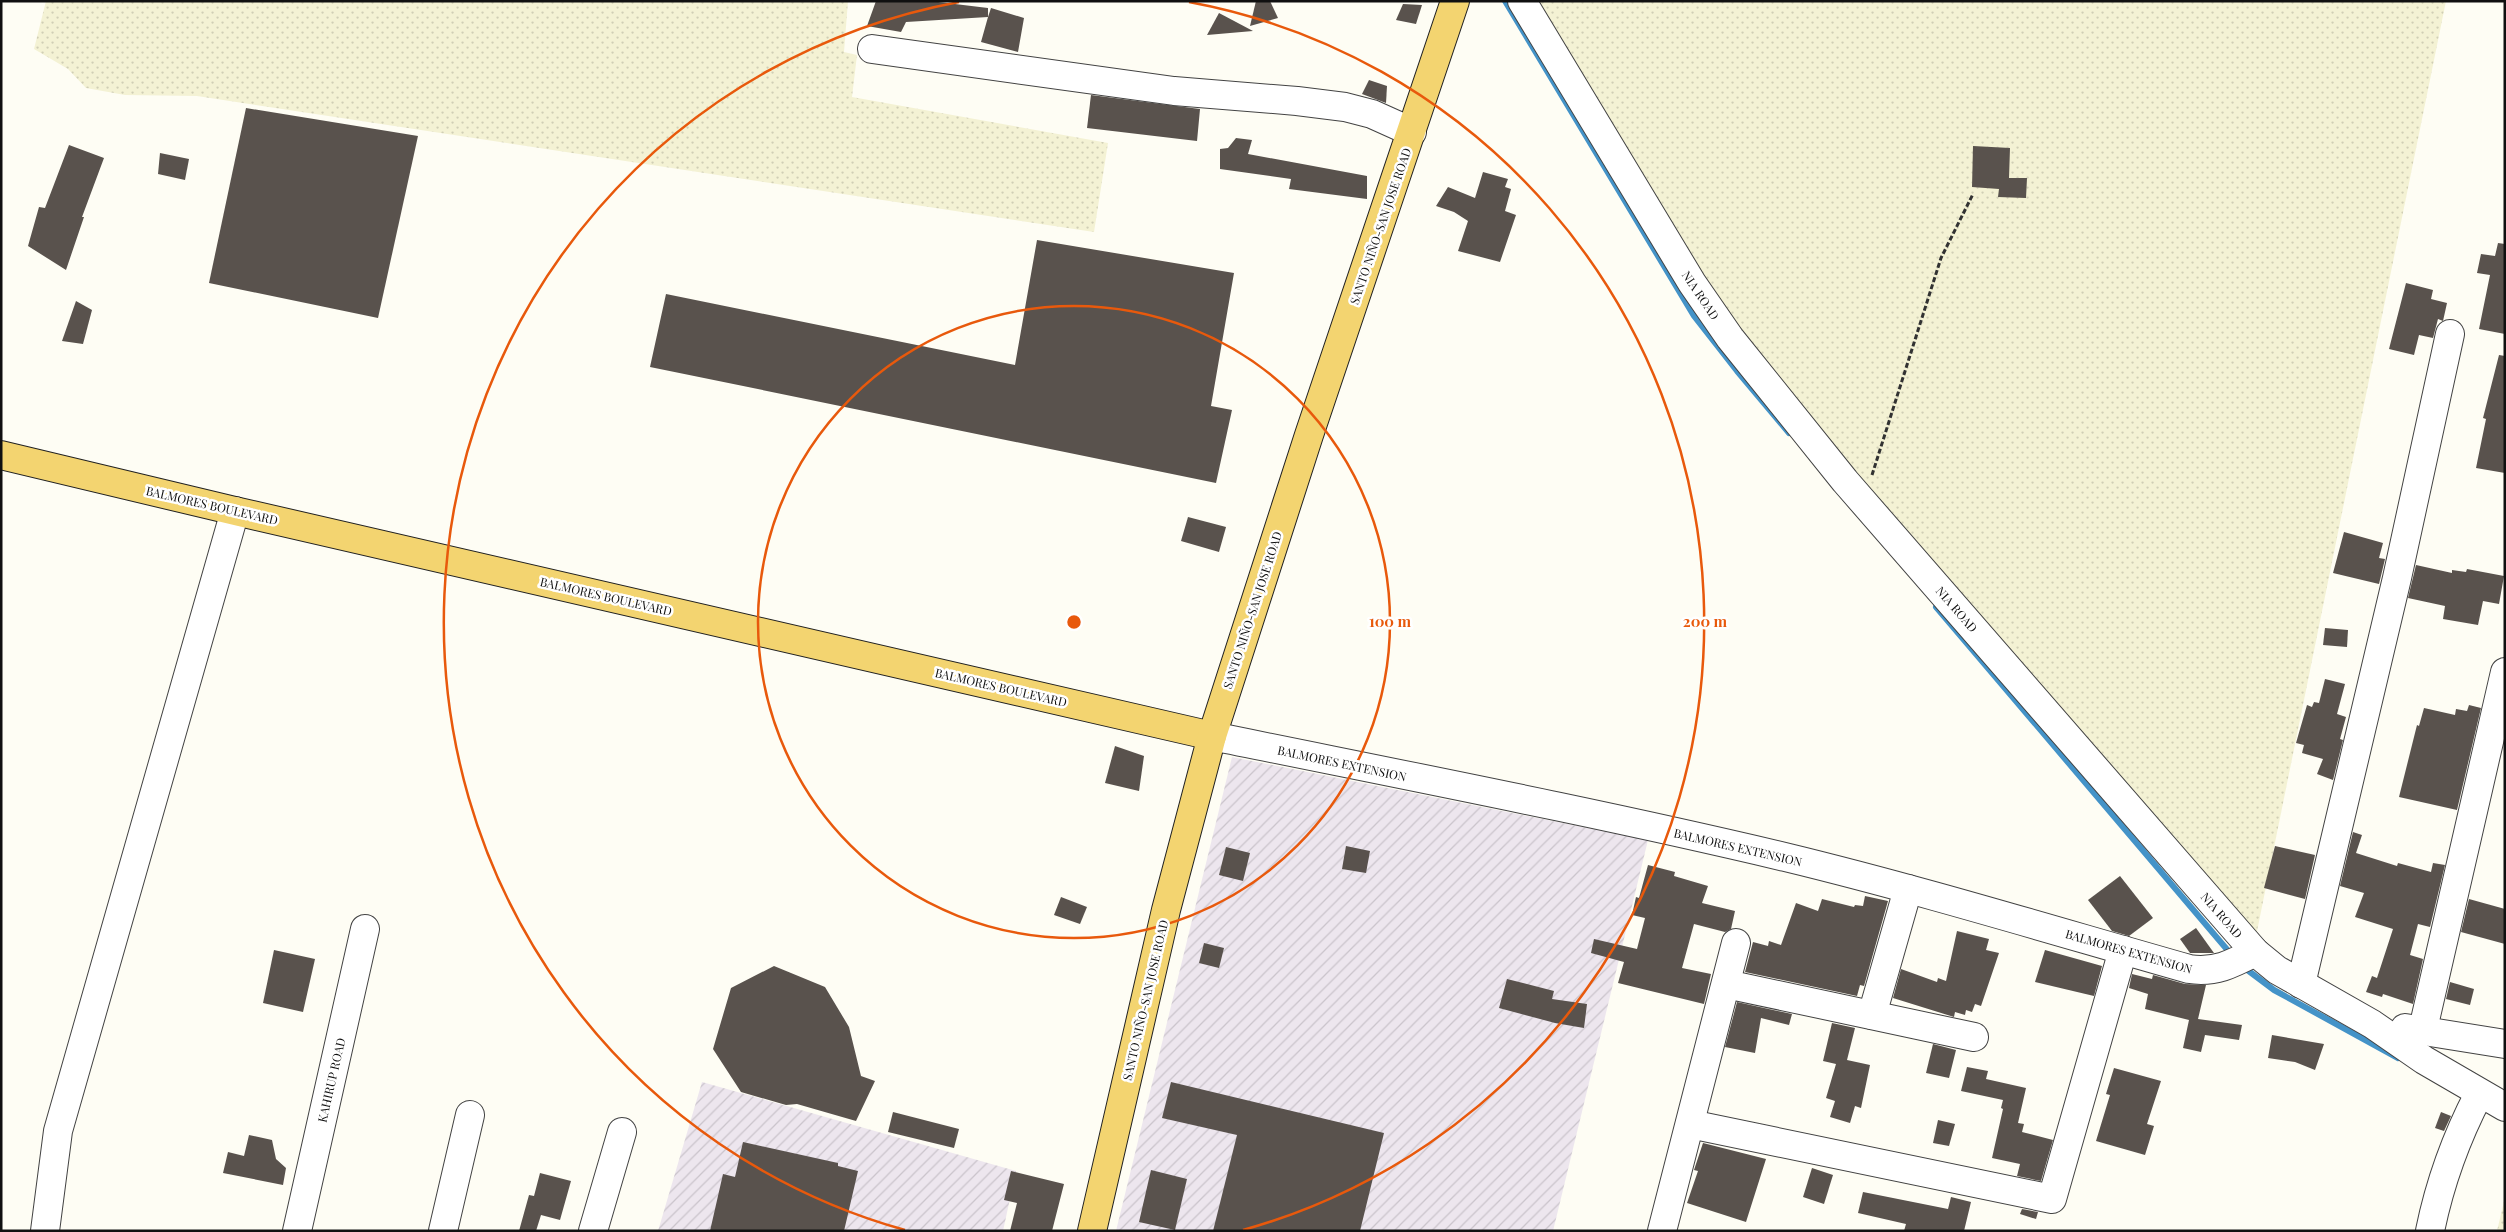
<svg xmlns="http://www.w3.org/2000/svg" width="2506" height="1232" viewBox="0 0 2506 1232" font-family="'Playfair Display',serif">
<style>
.industrial{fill:url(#industrial-furrows)}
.farmland{fill:url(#farmland-dots)}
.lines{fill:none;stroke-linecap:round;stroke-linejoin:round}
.stream{stroke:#4493c8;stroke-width:6}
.building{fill:#59524d}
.minor-casing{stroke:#434343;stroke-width:30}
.major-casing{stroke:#212121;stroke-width:30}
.path{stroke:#323232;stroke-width:3;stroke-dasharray:5 2.5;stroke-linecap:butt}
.minor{stroke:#fff;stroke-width:28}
.major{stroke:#f3d470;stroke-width:28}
.ring{fill:none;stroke:#e8590c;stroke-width:2.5}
.labels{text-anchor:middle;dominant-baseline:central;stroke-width:5;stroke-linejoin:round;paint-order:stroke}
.street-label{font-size:12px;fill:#101010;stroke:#fff}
.centre{fill:#e8590c;stroke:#fff;stroke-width:2.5}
.ring-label{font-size:15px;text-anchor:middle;font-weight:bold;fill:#e8590c;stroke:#fff;stroke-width:5;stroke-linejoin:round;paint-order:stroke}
</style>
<defs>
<pattern id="industrial-furrows" width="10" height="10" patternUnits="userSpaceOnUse" patternTransform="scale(1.25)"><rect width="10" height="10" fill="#ede6ee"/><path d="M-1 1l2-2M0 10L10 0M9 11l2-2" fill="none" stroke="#cac4cb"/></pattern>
<pattern id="farmland-dots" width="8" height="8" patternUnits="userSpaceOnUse" patternTransform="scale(1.25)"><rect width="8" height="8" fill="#f4f2d4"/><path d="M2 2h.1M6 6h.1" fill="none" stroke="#d0ceb5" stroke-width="1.8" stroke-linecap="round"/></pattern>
</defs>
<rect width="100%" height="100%" fill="#fefdf4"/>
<g class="industrial">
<path d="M1232,757l416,83 -95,391h-437z"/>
<path d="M702,1082l314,89 -13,60h-345z"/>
</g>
<g class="farmland">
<path d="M46,1h802l-4,51 13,3 -5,42 256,46 -14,89 -897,-136 -72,-1 -39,-7 -18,-19 -34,-20z"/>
<path d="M1532,1h914l-191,940 -389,-453 -160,-198z"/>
<path d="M2505,1197v34h-8z"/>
</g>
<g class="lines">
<g class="stream">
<path d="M1505,1l189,315 43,55 52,62"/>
<path d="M1936,607l294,346"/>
<path d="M2246,969l28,21 124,68"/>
</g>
</g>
<g class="building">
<path d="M876,1h54l58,7v9l3,-9 33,10 -6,34 -37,-10 7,-25 -82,5 -5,10 -34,-6z"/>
<path d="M1256,1h14l8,17 -28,8z"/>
<path d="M1403,4l19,1 -6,19 -20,-4z"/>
<path d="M1219,13l34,18 -46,4z"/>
<path d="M1369,80l18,6 -1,17 -24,-9z"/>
<path d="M1091,95l109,14 -3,32 -110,-13z"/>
<path d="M246,108l172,28 -40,182 -169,-35z"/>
<path d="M1236,138l16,2 -4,14 119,22v23l-78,-10 2,-10 -71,-10v-20l8,-1z"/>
<path d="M69,145l35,13 -22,59h2l-18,53 -38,-24 11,-39 6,1z"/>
<path d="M1973,146l37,2 -1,30h18l-1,20 -28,-1 1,-8 -27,-2z"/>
<path d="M160,153l29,6 -4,21 -27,-6z"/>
<path d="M1483,172l25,7 -3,8 6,2 -6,22 11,4 -16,47 -42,-11 10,-30 -14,-9 -18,-6 12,-19 27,11z"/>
<path d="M1037,240l197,33 -23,133 21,4 -16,73 -566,-116 16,-73 349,71z"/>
<path d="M2498,243l7,1v90l-26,-5 11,-54 -13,-2 4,-19 14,2z"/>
<path d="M2406,283l27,7 -2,9 16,4 -4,18 -5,-2 -5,19 -14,-3 -5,20 -25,-6z"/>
<path d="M76,301l16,9 -9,34 -21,-3z"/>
<path d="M2499,355l6,1v117l-29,-5 10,-49 -3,-1z"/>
<path d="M1188,517l38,10 -7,25 -38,-11z"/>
<path d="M2344,532l39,11 -4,15 6,1 -6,25 -46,-11z"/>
<path d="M2416,565l36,8v-3l14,2 1,-3 37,7 -5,28 -16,-3 -5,24 -35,-6 2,-13 -37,-8z"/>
<path d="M2325,628l23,2 -1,17 -24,-2z"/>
<path d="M2325,679l20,5 -8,30 9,3 -6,22 3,1 -10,40 -16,-6 6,-15 -21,-6 2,-8 -8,-2 11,-38 5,2 2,-5 5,1z"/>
<path d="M2469,705l12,3 -24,102 -58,-13 18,-72 2,1 5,-18 31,7 1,-6 11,2z"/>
<path d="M1115,746l29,10 -5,35 -34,-8z"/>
<path d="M2353,832l9,3 -6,18 41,13 1,-3 33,9 2,-9 12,2 -15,62 -12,-3 -8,31 13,4 -10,45 -30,-10 -1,3 -16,-5 6,-16 5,2 16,-49 -38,-12 9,-24 -24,-7z"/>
<path d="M1346,846l24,5 -4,22 -24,-4z"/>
<path d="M2275,846l40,9 -10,44 -41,-11z"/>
<path d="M1226,847l24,6 -7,28 -24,-6z"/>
<path d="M1648,865l27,7 -1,4 34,10 -6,17 33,8 -4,18 -6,3 -31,-8 -12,44 29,6 -7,30 -86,-21 6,-21 -33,-9 3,-14 43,10 8,-31 -13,-3 4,-18 3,1z"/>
<path d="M2120,876l33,42 -24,18 -17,-5 -24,-31z"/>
<path d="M1865,896l23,5 -24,85 -4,-1 -3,11 -112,-24 8,-30 15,4 1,-5 12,4 15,-42 22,8 4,-12 32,8 1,-2 8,1z"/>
<path d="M1061,897l26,10 -7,17 -26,-9z"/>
<path d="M2469,899l36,10v35l-44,-12z"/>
<path d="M2196,928l18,25h-24l-10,-14z"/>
<path d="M1957,931l32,8 -3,11 13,3 -18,53 -6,-2 -3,8 -6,-2 -1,5 -10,-3 -1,5 -61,-19 8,-29 36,13 1,-4 8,3z"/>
<path d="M1204,943l20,5 -5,20 -20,-5z"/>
<path d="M274,950l41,9 -12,53 -40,-9z"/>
<path d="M2045,950l57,16 -8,30 -59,-14z"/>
<path d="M774,966l51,21 24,40 12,49 14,5 -19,40 -59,-17 -11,1 -45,-13 -28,-43 18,-61z"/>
<path d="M2132,974l20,5 1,-4 32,9 21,1 -8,34 44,6 -3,15 -34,-5 -4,17 -18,-4 6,-28 -44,-11 3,-15 -19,-6z"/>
<path d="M1507,979l47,12 -2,8 35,5 -3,24 -29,-5 -56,-15z"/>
<path d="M2450,982l24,7 -4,16 -24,-6z"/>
<path d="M1737,1002l55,12 -3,11 -28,-7 -6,35 -30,-6z"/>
<path d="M1832,1023l23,5 -8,32 23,5 -9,43 -6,-2 -5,17 -20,-6 5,-16 -9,-3 10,-34 -13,-3z"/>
<path d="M2272,1035l52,9 -9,26 -20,-8 -27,-4z"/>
<path d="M1933,1044l23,6 -7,28 -23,-5z"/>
<path d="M1967,1067l21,4 -2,8 40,9 -8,35 6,1 -2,8 31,8 -12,41 -24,-5 3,-12 -28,-6 11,-49 -2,-1 2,-8 -42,-9z"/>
<path d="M2114,1068l47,13 -14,43 7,2 -9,29 -49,-14 14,-46 -4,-1z"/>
<path d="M1171,1082l213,51 -24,98h-147l24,-96 -75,-17z"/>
<path d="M893,1112l66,17 -5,19 -66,-16z"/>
<path d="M2441,1112l10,4 -7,15 -9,-3z"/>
<path d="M1938,1120l17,4 -6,22 -16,-3z"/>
<path d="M249,1135l23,5 4,19 10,9 -3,17 -60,-12 5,-21 16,4z"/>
<path d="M743,1142l95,21v3l20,5 -14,60h-134l13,-57 12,3z"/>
<path d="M1703,1143l63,16 -20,63 -59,-19 11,-32 -4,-1z"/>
<path d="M1812,1168l21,7 -9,29 -21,-7z"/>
<path d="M1151,1170l36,9 -12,51 -36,-8z"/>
<path d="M1011,1171l53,13 -12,47h-42l7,-28 -13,-3z"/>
<path d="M540,1173l31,8 -11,39 -19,-5 -5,16h-17l10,-36 5,1z"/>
<path d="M1863,1192l85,17 3,-12 20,5 -7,29h-60l2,-7 -48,-11z"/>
<path d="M2022,1209l16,3 -2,7 -16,-5z"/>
</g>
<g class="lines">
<g class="minor-casing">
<g id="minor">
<path d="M1522,1l170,282 38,55 115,143 410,471 22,18 95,54 52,36 81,47"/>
<path d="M872,49l302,42 123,10 48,6 27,7 40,18"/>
<path d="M1212,736c191,39 383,76 573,121 136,33 270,74 404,112 26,4 43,-5 66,-17"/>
<path d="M1726,984l248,53"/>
<path d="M2301,984l96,-406 53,-244"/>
<path d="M1872,1015l36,-126"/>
<path d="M2405,1028l100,16"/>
<path d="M2423,1029l82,-357"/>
<path d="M1690,1124l362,75 71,-249"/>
<path d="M45,1231l13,-100 177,-620"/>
<path d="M297,1231l68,-302"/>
<path d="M443,1231l27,-116"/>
<path d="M593,1231l29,-99"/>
<path d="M1662,1231l74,-288"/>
<path d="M2430,1231c10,-49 26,-93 49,-137"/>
</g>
</g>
<g class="major-casing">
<g id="major">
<path d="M1,455l234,56 977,225"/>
<path d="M1092,1231l74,-321 46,-174 97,-301 146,-434"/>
</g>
</g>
<path class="path" d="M1872,475l69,-217 32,-64"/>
<use href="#minor" class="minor"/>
<use href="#major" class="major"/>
</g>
<g class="ring">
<circle cx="1074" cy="622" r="316"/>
<path d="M905 1230A631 631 0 0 1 959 2M1189 2A631 631 0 0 1 1243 1230"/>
</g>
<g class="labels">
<g class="street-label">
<text transform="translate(1380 226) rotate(-71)">SANTO NIÑO-SAN JOSE ROAD</text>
<text transform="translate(1701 295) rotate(56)">NIA ROAD</text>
<text transform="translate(212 505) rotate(13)">BALMORES BOULEVARD</text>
<text transform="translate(606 596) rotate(13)">BALMORES BOULEVARD</text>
<text transform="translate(1957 609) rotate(49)">NIA ROAD</text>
<text transform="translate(1252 610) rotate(-72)">SANTO NIÑO-SAN JOSE ROAD</text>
<text transform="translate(1001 687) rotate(13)">BALMORES BOULEVARD</text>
<text transform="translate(1342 763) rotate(12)">BALMORES EXTENSION</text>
<text transform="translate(1738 847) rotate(13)">BALMORES EXTENSION</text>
<text transform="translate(2222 915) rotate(49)">NIA ROAD</text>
<text transform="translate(2129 951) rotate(16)">BALMORES EXTENSION</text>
<text transform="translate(1145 1000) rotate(-77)">SANTO NIÑO-SAN JOSE ROAD</text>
<text transform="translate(331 1080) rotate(-77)">KAHIRUP ROAD</text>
</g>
</g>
<circle cx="1074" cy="622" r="8" class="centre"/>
<g class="ring-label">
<text x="1390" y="627">100 m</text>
<text x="1705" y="627">200 m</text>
</g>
<rect width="2506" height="1232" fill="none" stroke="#101010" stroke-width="5"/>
</svg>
